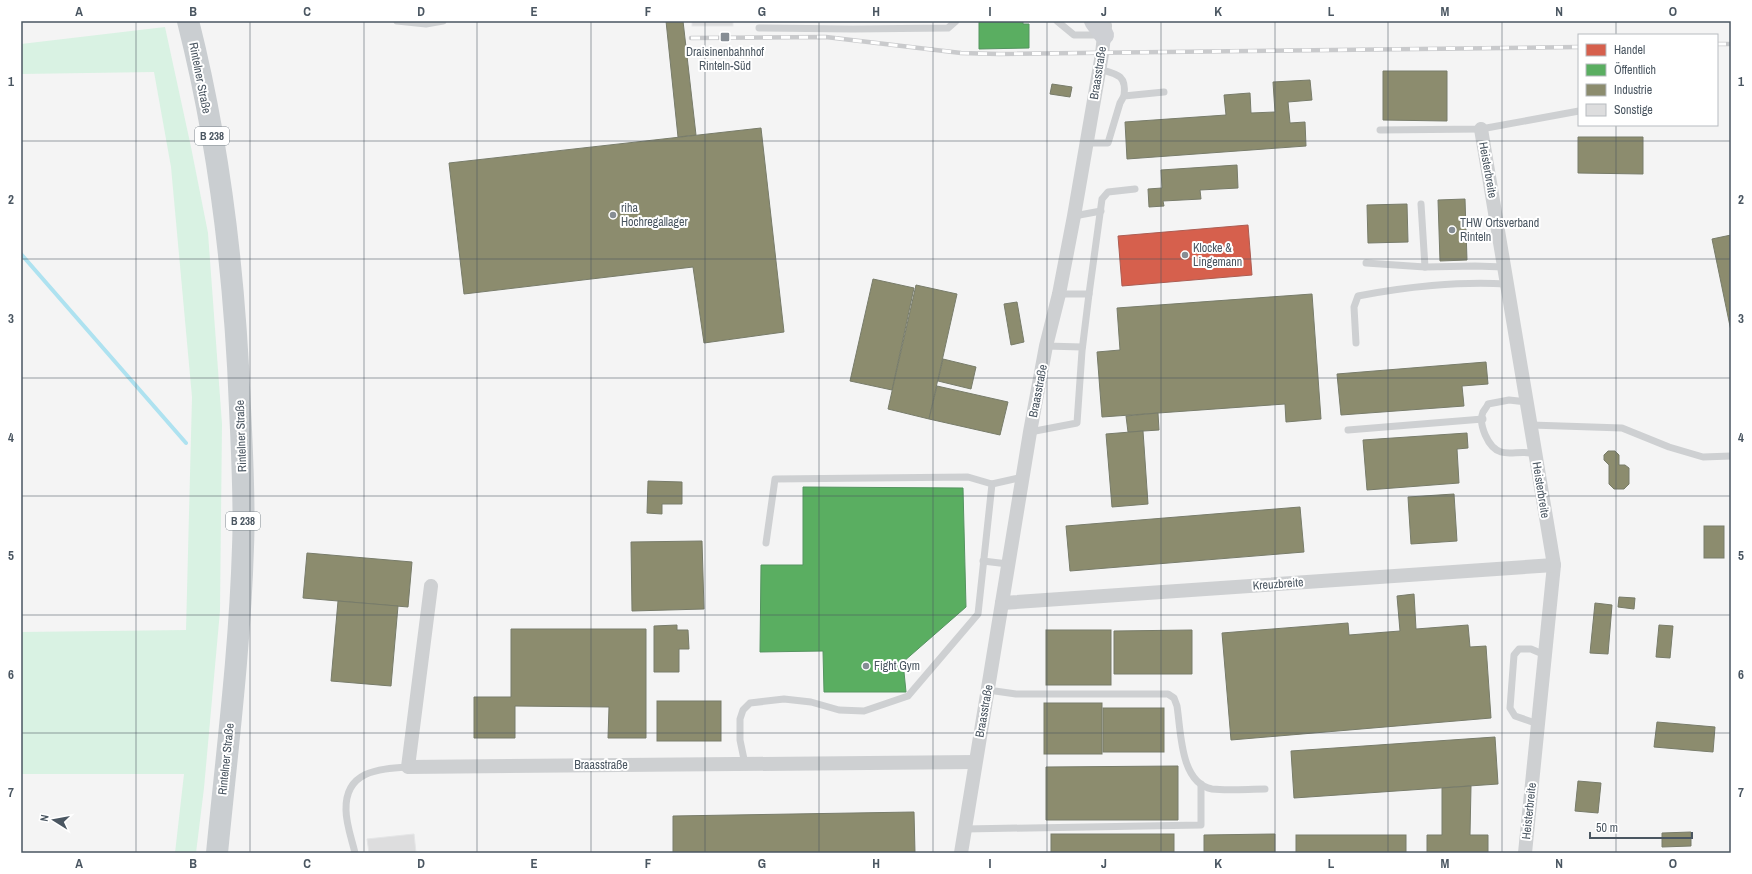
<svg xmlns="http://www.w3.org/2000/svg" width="1752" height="874" viewBox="0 0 1752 874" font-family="'Archivo Narrow',sans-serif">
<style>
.green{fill:#d9f2e3}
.shops{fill:#d6604d;stroke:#ac5d53}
.public{fill:#5aae61;stroke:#559461}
.industry{fill:#8c8c6e;stroke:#787c6a}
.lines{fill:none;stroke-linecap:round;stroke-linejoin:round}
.stream{stroke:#aee2f0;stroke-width:4}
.building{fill:#ddddde;stroke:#e5e6e7}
.service{stroke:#ced0d2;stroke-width:7}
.minor{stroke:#ced0d2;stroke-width:14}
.secondary{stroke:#ced0d4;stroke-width:20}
.primary{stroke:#caced1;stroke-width:22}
.rail-casing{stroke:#c9cacc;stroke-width:4.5}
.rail{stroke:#fff;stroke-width:3;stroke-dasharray:9;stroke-linecap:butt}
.grid{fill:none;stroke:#4a5661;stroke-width:1;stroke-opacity:0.55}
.poi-dot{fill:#868d94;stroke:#fff;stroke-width:1.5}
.labels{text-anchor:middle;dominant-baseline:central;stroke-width:4;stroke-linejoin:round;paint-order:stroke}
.shield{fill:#fff;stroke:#808990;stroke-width:1}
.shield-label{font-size:11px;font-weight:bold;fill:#4a5661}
.poi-label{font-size:12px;fill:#4a5661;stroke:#fff;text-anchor:start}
.street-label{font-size:12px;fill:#4a5661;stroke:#fff}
.neatline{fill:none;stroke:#4a5661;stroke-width:1.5}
.grid-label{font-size:13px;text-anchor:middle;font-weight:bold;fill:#4a5661}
</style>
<rect width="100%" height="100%" fill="#f4f4f4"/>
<path class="green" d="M165,27l26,120 17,86 14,191 -2,187 -16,177 -8,65h-21l9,-79h-163v-142l165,-2 6,-233 -21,-230 -17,-95 -133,2v-30z"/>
<path class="shops" d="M1248,225l4,50 -130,11 -4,-50z"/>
<g class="public">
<path d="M979,21h44v3h6v24l-50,1z"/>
<path d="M803,487l160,1 3,119 -63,55 3,30h-82l-1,-41 -63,1 1,-87h42z"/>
</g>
<g class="industry">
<path d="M666,21h17l13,114 -18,2z"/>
<path d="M1383,71h64v50l-64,-1z"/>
<path d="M1310,80l2,20 -24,2 2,21 15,-1 1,24 -179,13 -2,-37 101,-7 -2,-20 26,-2 1,20 24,-1 -2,-30z"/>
<path d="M1052,84l20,3 -2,10 -20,-3z"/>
<path d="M761,128l23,204 -80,11 -11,-76 -229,27 -15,-131z"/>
<path d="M1578,137h65v37l-65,-1z"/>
<path d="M1237,165l1,23 -38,2 1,9 -38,2 1,5 -15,1 -1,-18 14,-1 -1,-18z"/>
<path d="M1465,199l2,61 -27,1 -2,-61z"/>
<path d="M1407,204l1,38 -40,1 -1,-38z"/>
<path d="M1731,235v96l-19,-92z"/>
<path d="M873,279l41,9 -22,102 -42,-9z"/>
<path d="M916,285l41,9 -28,125 -41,-10z"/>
<path d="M1312,294l9,125 -35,3 -1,-18 -183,13 -5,-65 23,-2 -3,-42z"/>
<path d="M1017,302l7,40 -13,3 -7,-41z"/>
<path d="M943,359l33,8 -5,22 -33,-8z"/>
<path d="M1486,362l2,22 -26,2 2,20 -123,9 -4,-41z"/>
<path d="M937,386l71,16 -8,33 -71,-16z"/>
<path d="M1158,413l1,17 -31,2 -2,-16z"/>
<path d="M1143,431l5,73 -36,3 -6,-73z"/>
<path d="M1467,433l1,15 -11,1 2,34 -92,7 -4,-50z"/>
<path d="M1608,451h7l4,4v10h6l4,3v16l-5,5h-10l-5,-5v-19l-5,-5v-5z"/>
<path d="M648,481l34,1v22h-20v10l-15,-1z"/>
<path d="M1454,494l3,47 -46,3 -3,-47z"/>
<path d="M1300,507l4,45 -234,19 -4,-45z"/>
<rect x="1704" y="526" width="20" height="32"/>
<path d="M702,541l2,68 -72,2 -1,-69z"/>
<path d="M307,553l105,9 -4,45 -105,-9z"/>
<path d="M1414,594l2,35 52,-4 2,22 16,-1 5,72 -260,22 -9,-107 126,-10 1,12 51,-4 -3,-35z"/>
<path d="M1619,597l16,1 -1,11 -16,-2z"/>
<path d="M338,601l60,5 -7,80 -60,-5z"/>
<path d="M1595,603l17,2 -4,49 -18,-1z"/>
<path d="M677,625v5h11l1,19h-10v23h-25v-46z"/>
<path d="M1659,625l14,1 -3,32 -14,-1z"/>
<path d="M511,629h135v109h-38l1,-31 -94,-1v32h-41v-41h37z"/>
<rect x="1046" y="630" width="65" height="55"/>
<path d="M1192,630v44h-78v-43z"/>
<rect x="657" y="701" width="64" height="40"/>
<rect x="1044" y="703" width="58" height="51"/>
<rect x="1103" y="708" width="61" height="44"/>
<path d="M1657,722l58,5 -2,25 -59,-5z"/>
<path d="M1495,737l3,47 -204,14 -3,-47z"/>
<path d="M1178,766v54h-132v-53z"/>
<path d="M1578,781l23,2 -3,30 -23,-2z"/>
<path d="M1471,786l-1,49h18v18h-61v-18h15v-47z"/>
<path d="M914,812l1,41h-242v-37z"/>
<path d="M1691,832v14l-29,1v-14z"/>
<rect x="1051" y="834" width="123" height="19"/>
<path d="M1275,834v19h-71v-18z"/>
<rect x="1296" y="835" width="110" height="18"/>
</g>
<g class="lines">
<path class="stream" d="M21,254l165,189"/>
</g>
<g class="building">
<rect x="692" y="21" width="41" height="5"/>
<path d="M414,834l2,19h-47l-2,-14z"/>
</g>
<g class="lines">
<g class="service">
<path d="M397,21l29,3 17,-3"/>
<path d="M1057,21l17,14h27"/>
<path d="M759,28l94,1 95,-1 8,-7"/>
<path d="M1099,69c18,5 28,6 25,27"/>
<path d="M1380,130l101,-1 98,-18"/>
<path d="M1087,143h21l12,-40 4,-7 40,-4"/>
<path d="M1421,204l4,63"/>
<path d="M1074,216l27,-5"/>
<path d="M1366,263l59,4 50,-1 29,1"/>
<path d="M1089,294l13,-95 6,-7 27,-3"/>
<path d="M1356,343l-2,-36 4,-11c46,-9 102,-15 148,-12"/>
<path d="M1046,346l36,1"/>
<path d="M1527,402l-18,-2 -21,4c-1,3 -4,6 -5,8 -5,12 5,36 18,40 10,3 21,-2 35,2"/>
<path d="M1531,425l91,3 47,19 34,10 28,-1"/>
<path d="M1348,430l135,-11"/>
<path d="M1030,432l47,-9 5,-72 7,-57h-30"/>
<path d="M766,543l9,-64 193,-2 24,7"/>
<path d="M983,561l25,3"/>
<path d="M988,690l28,4h152l6,4 3,8c4,25 3,77 35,83 16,2 37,0 53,0"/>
<path d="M1538,724l-23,-8 -5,-8 4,-53 5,-6h12l14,6"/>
<path d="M745,764l-5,-24v-21l3,-9 7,-7 34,-4 27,3 28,8 25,1 44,-15 70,-82 14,-130 31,-7"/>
<path d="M965,829l236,-4v-41"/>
<path d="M355,853c-3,-13 -9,-29 -9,-43 -1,-39 32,-41 62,-43"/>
</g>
<g class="minor">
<path d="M1481,129l73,436 -29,288"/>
<path d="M431,586l-23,181 567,-5"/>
<path d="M1002,603l552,-38"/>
<path d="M961,853l69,-421 16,-86 13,-52 15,-78 28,-162 3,-28"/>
</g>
<path class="secondary" d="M1094,21l10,14"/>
<path class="primary" d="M188,21c32,126 47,257 52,387 2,46 5,93 3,139 -3,102 -16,204 -26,306"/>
<g class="rail-casing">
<g id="rail">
<path d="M691,38l135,-1 135,16 38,1 580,-7"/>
<path d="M1717,44h14"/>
</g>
</g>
<use href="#rail" class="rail"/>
</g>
<path class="grid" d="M136,21v832M250,21v832M364,21v832M477,21v832M591,21v832M705,21v832M819,21v832M933,21v832M1047,21v832M1161,21v832M1275,21v832M1388,21v832M1502,21v832M1616,21v14M1616,125v728M21,141h1710M21,259h1710M21,378h1710M21,496h1710M21,615h1710M21,733h1710"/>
<g class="poi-dot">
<rect x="720" y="32" width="10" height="10" rx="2"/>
<circle cx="613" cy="215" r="4"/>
<circle cx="1452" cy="230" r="4"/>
<circle cx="1185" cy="255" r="4"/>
<circle cx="866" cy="666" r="4"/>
</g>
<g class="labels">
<g class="shield">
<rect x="195" y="127" width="34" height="18" rx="3"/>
<rect x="226" y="512" width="34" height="18" rx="3"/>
</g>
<g class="shield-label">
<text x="212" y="136">B 238</text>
<text x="243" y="521">B 238</text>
</g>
<g class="poi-label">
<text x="725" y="52" text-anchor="middle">Draisinenbahnhof<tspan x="725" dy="14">Rinteln-Süd</tspan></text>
<text x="621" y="208">riha<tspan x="621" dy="14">Hochregallager</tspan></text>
<text x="1460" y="223">THW Ortsverband<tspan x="1460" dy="14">Rinteln</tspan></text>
<text x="1193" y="248">Klocke &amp;<tspan x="1193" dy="14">Lingemann</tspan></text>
<text x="874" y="666">Fight Gym</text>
</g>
<g class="street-label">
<text transform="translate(1098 73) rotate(-81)">Braasstraße</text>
<text transform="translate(200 78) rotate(79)">Rintelner Straße</text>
<text transform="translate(1488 170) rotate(80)">Heisterbreite</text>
<text transform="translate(1038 391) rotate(-79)">Braasstraße</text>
<text transform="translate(241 436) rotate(-92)">Rintelner Straße</text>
<text transform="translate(1541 490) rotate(81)">Heisterbreite</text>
<text transform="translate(1278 584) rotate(-4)">Kreuzbreite</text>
<text transform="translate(984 711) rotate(-80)">Braasstraße</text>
<text transform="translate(226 759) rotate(-84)">Rintelner Straße</text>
<text x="601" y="765">Braasstraße</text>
<text transform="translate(1529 811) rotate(-84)">Heisterbreite</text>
</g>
</g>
<rect width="1752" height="874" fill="none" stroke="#ffffff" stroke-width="44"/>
<rect x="1578" y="34" width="140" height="92" fill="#ffffff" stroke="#b7bbc0"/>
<rect x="1586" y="44" width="20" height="12" fill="#d6604d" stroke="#b7bbc0"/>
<text x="1614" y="54" font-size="12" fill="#4a5661">Handel</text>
<rect x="1586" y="64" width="20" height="12" fill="#5aae61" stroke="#b7bbc0"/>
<text x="1614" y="74" font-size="12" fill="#4a5661">Öffentlich</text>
<rect x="1586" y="84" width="20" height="12" fill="#8c8c6e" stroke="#b7bbc0"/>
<text x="1614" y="94" font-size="12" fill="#4a5661">Industrie</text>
<rect x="1586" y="104" width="20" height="12" fill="#ddddde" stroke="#b7bbc0"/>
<text x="1614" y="114" font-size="12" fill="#4a5661">Sonstige</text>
<g transform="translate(54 820) rotate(281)" stroke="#ffffff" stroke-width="3" paint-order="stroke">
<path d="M0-3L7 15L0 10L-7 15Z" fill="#4a5661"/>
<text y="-6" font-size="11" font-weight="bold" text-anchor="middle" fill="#4a5661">N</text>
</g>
<path d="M1590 832v6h102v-6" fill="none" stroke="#4a5661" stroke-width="2"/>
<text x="1596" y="832" font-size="12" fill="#4a5661" stroke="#ffffff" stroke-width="3" paint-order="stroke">50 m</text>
<rect x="22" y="22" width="1708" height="830" class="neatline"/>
<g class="grid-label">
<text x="79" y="16">A</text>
<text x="193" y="16">B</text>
<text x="307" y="16">C</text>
<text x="421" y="16">D</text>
<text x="534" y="16">E</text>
<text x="648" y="16">F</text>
<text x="762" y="16">G</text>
<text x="876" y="16">H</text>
<text x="990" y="16">I</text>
<text x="1104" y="16">J</text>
<text x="1218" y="16">K</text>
<text x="1331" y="16">L</text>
<text x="1445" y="16">M</text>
<text x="1559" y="16">N</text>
<text x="1673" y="16">O</text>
<text x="11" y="86">1</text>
<text x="1741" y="86">1</text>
<text x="11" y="204">2</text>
<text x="1741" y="204">2</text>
<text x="11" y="323">3</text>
<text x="1741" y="323">3</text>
<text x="11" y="442">4</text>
<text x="1741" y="442">4</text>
<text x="11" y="560">5</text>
<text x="1741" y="560">5</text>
<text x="11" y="679">6</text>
<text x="1741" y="679">6</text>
<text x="11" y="797">7</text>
<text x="1741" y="797">7</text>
<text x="79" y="868">A</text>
<text x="193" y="868">B</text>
<text x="307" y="868">C</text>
<text x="421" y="868">D</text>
<text x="534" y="868">E</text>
<text x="648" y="868">F</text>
<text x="762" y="868">G</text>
<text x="876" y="868">H</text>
<text x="990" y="868">I</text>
<text x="1104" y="868">J</text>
<text x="1218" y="868">K</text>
<text x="1331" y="868">L</text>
<text x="1445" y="868">M</text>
<text x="1559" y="868">N</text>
<text x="1673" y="868">O</text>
</g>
</svg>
